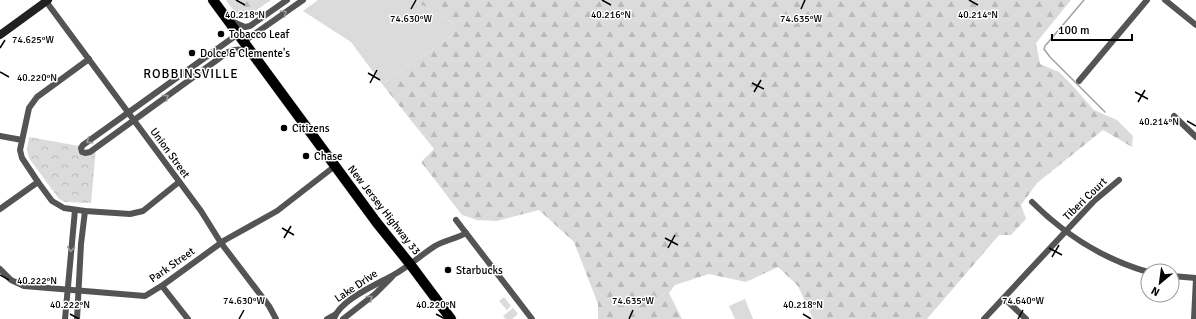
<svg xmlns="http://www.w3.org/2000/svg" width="1196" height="319" viewBox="0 0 1196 319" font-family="Signika,sans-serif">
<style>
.grass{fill:#dbdbdb}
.forest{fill:url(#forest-firs)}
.park{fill:url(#park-crowns)}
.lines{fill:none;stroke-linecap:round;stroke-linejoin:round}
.stream{stroke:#a2a2a2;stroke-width:1.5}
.primary-casing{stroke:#dbdbdb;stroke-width:11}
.street{stroke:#545454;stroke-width:6}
.secondary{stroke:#212121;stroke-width:8}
.primary{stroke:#000;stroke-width:10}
.oneway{stroke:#989898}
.ticks{fill:none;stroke:#000;stroke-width:1.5}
.poi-dot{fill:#000;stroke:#fff;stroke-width:1.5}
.labels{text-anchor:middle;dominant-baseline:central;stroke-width:3;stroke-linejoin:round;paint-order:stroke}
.poi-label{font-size:11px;fill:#000;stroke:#fff;text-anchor:start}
.street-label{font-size:11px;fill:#000;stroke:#fff}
.quarter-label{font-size:13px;letter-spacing:1px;fill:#000;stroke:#fff}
.ticks-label{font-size:10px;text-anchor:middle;fill:#000;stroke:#fff;stroke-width:3;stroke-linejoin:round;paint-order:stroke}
</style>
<defs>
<pattern id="forest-firs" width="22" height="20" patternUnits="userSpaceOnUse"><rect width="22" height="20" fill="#dbdbdb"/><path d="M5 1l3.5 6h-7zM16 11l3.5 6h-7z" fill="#bababa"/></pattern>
<pattern id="park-crowns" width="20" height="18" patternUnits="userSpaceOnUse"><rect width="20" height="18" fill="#dbdbdb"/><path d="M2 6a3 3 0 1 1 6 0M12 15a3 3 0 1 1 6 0" fill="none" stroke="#bababa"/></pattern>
</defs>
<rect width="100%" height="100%" fill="#fff"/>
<g class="grass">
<path d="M318,0h94l18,9 24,15v10l-72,50 -31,-42 -48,-31z"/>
<path d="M745,299l8,20h-18l-6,-13z"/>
</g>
<g class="forest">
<path d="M226,0h45l-23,16 -7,1 -7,-6z"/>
<path d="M412,0h659l-35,43 4,21 19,8 13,13 22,25 23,10 16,16 -1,11 -29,-17 -66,53 -16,22 5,14 -15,16h-12l-72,84h-114l-15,-33 -20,-19 -32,15 -37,-8 -34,11 -6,8 13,26h-84v-15l-24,-62 -35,-32 -42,11 -20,-1 -15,-5 -41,-53 13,-13 -52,-65 72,-50v-10l-24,-15z"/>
</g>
<g class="park">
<path d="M29,137l50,9 3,6 14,-4 -5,55 -26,-1 -6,-3 -30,-41 -2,-8z"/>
<path d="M504,297l7,9 -4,4 -8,-9z"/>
<path d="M513,308l5,6 -6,5h-6l-3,-3z"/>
</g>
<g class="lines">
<path class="stream" d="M1084,0l-39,46 -1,3 6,8 55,55"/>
<g class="primary-casing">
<path id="primary" d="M213,0l164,223 33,41 41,55"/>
</g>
<g class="street">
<path d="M45,0l156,211 20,32 48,63 7,13"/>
<path d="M1165,0l31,25"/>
<path d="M231,21l14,6 5,-1 37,-26"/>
<path d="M238,34l-155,111 -2,3 1,4 3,1 5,-1 138,-100c9,-4 15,-3 22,2"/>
<path d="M243,42l60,-42"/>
<path d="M89,59l-52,38 -8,11 -9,42 2,8 16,24 14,19 12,7 21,3 45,3 13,-3 36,-29"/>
<path d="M1079,81l68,-81"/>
<path d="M1174,116l22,21"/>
<path d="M0,136l22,4"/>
<path d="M1032,202c33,33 71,57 116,70"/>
<path d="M0,209l38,-27"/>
<path d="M456,220l76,99"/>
<path d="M0,269l11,11 13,6 121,10 18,-11 62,-45 52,-29 58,-45"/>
<path d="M1172,276l24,2"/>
<path d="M162,286l26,33"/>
<path d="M1004,298l22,21"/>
<path d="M65,319l10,-109"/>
<path d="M77,319l4,-75 4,-33"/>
<path d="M327,319l9,-5"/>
<path d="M334,319c5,-19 44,-35 61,-45 14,-8 26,-19 40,-28 10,-6 21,-7 31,-13"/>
<path d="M343,319l32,-25 17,-17"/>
<path d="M984,319l110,-118 25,-21"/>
<path d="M1194,319l2,-40"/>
</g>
<path class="secondary" d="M0,35l48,-35"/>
<use href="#primary" class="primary"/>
</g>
<defs><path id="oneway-chevron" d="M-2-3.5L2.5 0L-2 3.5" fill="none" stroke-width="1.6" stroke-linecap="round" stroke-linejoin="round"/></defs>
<g class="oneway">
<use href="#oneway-chevron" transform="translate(284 13) rotate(-35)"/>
<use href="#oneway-chevron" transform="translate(166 97) rotate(-36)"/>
<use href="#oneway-chevron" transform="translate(89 141) rotate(144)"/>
<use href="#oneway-chevron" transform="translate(71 249) rotate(95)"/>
<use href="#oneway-chevron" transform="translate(370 298) rotate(-38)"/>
</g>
<path class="ticks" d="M236,0l9,5M602,0l9,5M969,0l9,5M411,9l5,-9M801,9l4,-9M0,48l5,-8M0,72l9,5M368,73l12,7M370,83l7,-13M752,83l12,6M754,92l7,-12M1135,92l13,7M1138,102l7,-12M1187,121l9,5M282,228l12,7M284,238l7,-12M665,238l13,7M668,248l7,-13M1049,248l13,7M1052,257l7,-12M0,275l9,5M70,314l9,5M436,314l9,5M803,314l8,5M239,319l5,-9M629,319l4,-9M1018,319l5,-9"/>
<g class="poi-dot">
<circle cx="221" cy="34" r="4"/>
<circle cx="192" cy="53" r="4"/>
<circle cx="284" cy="128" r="4"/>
<circle cx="306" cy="156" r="4"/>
<circle cx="448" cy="270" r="4"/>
</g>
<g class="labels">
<g class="poi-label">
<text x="229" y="34">Tobacco Leaf</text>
<text x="200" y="53">Dolce &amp; Clemente's</text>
<text x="292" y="128">Citizens</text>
<text x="314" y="156">Chase</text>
<text x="456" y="270">Starbucks</text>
</g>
<g class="street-label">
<text transform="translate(170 153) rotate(54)">Union Street</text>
<text transform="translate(1085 199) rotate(-44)">Tiberi Court</text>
<text transform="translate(384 210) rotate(52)">New Jersey Highway 33</text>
<text transform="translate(172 265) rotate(-35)">Park Street</text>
<text transform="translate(356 286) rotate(-34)">Lake Drive</text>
</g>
<g class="quarter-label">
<text x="191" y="74">ROBBINSVILLE</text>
</g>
</g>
<g class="ticks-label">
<text x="245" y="18">40.218°N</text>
<text x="611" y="18">40.216°N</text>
<text x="978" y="18">40.214°N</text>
<text x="411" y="22">74.630°W</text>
<text x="801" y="22">74.635°W</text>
<text x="33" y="43">74.625°W</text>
<text x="37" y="81">40.220°N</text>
<text x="1159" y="125">40.214°N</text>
<text x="37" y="284">40.222°N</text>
<text x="244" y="304">74.630°W</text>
<text x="633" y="304">74.635°W</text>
<text x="1023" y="304">74.640°W</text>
<text x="70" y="308">40.222°N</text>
<text x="436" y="308">40.220°N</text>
<text x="803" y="308">40.218°N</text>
</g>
<g transform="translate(1160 283) rotate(209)"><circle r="19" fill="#ffffff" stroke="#999999"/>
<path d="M0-3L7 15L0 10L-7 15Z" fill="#000000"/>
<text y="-6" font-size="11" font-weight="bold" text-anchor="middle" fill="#000000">N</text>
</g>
<path d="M1052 34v6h80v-6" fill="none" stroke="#000000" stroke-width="2"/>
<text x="1058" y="34" font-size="12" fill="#000000" stroke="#ffffff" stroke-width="3" paint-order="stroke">100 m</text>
</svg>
